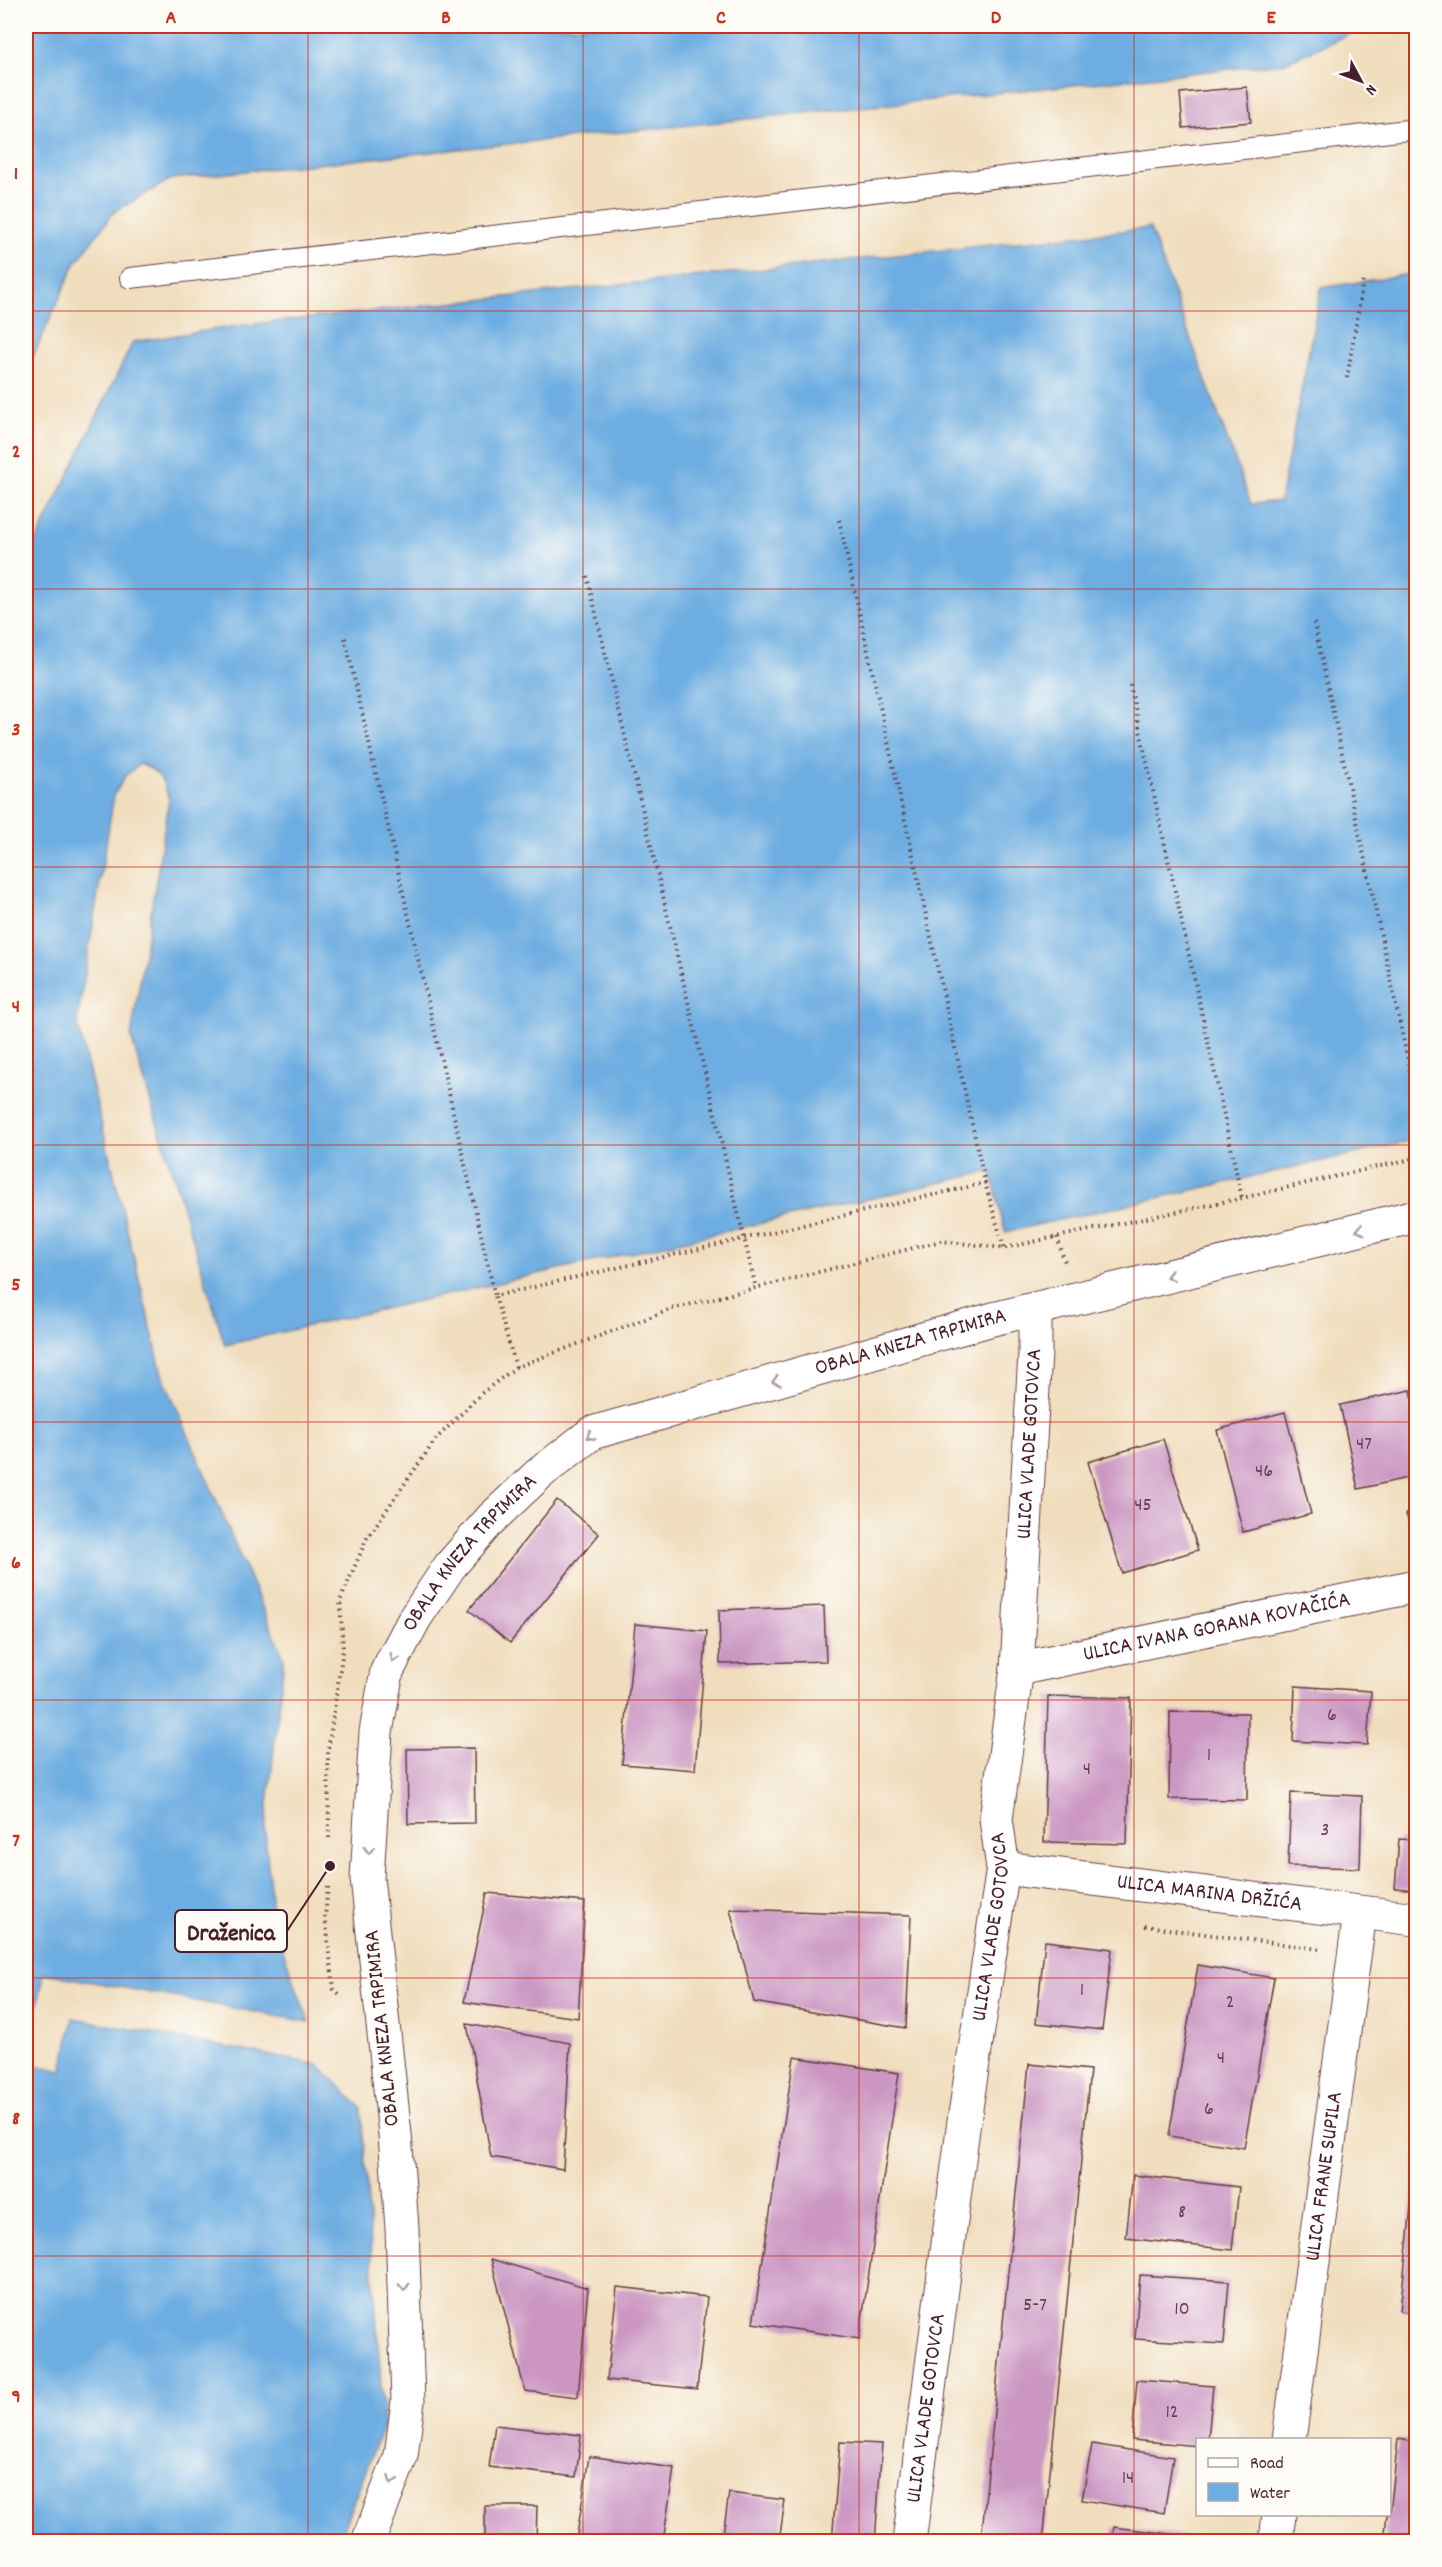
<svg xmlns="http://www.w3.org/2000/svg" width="1442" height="2567" viewBox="0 0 1442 2567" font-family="Dekko,sans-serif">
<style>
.water{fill:#6dade1;stroke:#5c6686;stroke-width:1.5}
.building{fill:#cb96c2}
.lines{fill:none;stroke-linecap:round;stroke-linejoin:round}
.service-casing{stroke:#633c41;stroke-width:22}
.minor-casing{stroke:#633c41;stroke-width:35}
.tertiary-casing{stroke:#633c41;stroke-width:35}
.path{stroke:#633c41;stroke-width:4;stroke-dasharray:1.5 4.5;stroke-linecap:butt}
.service{stroke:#fff;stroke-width:20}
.minor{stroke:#fff;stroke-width:33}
.tertiary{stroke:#fff;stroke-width:33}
.oneway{stroke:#ae9aa0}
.grid{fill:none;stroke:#c8321e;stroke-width:1.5;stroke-opacity:0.55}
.labels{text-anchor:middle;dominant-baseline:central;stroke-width:5;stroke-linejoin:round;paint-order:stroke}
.number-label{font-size:20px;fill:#6a3d51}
.street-label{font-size:22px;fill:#4a1f2b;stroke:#fdfcf7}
.leader{fill:none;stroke:#4a1f2b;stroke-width:2}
.callout-dot{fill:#4a1f2b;stroke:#fdfcf7;stroke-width:2}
.callout{fill:#fdfcf7;stroke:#4a1f2b;stroke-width:2}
.callout-label{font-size:24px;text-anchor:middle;font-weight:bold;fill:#4a1f2b}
.neatline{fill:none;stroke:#c8321e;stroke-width:2}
.grid-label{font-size:20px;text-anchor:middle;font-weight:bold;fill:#c8321e}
</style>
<rect width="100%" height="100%" fill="#fdfcf7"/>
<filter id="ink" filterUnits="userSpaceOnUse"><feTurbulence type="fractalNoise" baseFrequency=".0167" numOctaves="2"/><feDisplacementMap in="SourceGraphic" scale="12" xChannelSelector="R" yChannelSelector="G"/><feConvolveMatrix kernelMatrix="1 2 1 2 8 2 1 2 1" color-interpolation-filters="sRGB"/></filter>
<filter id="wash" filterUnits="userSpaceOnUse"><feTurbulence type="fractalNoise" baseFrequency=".008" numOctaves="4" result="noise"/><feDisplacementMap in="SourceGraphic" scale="24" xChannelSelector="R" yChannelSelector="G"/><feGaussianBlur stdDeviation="1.35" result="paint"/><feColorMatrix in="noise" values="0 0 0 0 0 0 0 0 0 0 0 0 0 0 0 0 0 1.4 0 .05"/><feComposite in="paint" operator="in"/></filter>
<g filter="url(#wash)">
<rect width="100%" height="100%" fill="#f0ddbd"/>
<g class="water">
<path d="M26,26h1341l-83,37 -1113,116 -57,33 -39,52 -49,108z"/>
<path d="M1150,228l101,276 29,-3 41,-213 95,-15v867l-411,92 -14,-61 -766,174 -94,-308 38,-238c-6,-20 -9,-27 -29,-35l-15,12 -11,19 -37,227 85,352 122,284 -19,173 8,92 36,99 -265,-49 -17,90 35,8 11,-53 246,47 42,43 23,316 -46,117h-312v-1979l107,-220 111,-17z"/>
</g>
<g id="blocks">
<g class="building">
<path d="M1247,87l4,35 -68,6 -3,-35z"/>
<path d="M1411,1390l5,24v62l-58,13 -18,-84z"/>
<path d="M1285,1412l26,102 -68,18 -26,-102z"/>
<path d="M1163,1439l35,111 -76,23 -34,-111z"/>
<path d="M557,1500l42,34 -89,109 -41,-33z"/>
<path d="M1416,1510v34l-10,-30z"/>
<path d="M824,1606l2,55 -106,3 -1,-54z"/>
<path d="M635,1624l72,7 -12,139 -73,-6z"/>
<path d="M1295,1686l76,5 -4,54 -74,-4z"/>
<path d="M1048,1696l83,2 -4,146 -83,-2z"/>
<path d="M1170,1712l78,1 -1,87 -78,-1z"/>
<path d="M474,1748l1,75 -67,1 -1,-75z"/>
<path d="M1291,1793l71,3 -2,72 -72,-2z"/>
<path d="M1399,1839l17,1v50l-21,-2z"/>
<path d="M487,1893l98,9 -7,116 -114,-16z"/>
<path d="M730,1909l181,6 -5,113 -152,-26z"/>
<path d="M1045,1941l67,8 -10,81 -66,-7z"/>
<path d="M1198,1965l76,13 -30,170 -75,-12z"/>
<path d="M467,2024l103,19 -7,126 -72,-12z"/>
<path d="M794,2057l105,16 -40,266 -106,-16z"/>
<path d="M1029,2064l61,6 -47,472h-62z"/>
<path d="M1415,2169h1v144l-16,-2z"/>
<path d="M1133,2175l106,12 -7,63 -106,-12z"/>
<path d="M491,2259l97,29 -10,109 -53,-6z"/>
<path d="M1140,2275l89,6 -5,63 -89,-5z"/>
<path d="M617,2287l90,10 -10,92 -90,-9z"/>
<path d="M1137,2380l76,6 -5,54h-10v6l-66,-6z"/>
<path d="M495,2425l86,10 -5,42 -87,-10z"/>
<path d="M1398,2439l18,3v100h-32l3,-28h3z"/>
<path d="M840,2442l42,2 -7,98h-43z"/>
<path d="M1092,2444l81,13 -9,56 -82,-13z"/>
<path d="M589,2456l85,12 -11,74h-87z"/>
<path d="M729,2493l56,7 -6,42h-57z"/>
<path d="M485,2506h52l-1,36h-51z"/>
<path d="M1114,2527l79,10 -1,5h-80z"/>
</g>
</g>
</g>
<g filter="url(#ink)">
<use href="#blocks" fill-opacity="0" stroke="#633c41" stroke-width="1.5"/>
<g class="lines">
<g class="service-casing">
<path id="service" d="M130,278l1286,-149"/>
</g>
<g class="minor-casing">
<g id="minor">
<path id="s1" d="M1017,1669l399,-83"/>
<path id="s2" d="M1003,1868l413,51"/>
<path id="s3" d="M1289,2440l71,-527"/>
<path id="s4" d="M909,2542l55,-421 39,-253 -7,-49 21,-150 18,-316v-44"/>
<path d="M1276,2542l3,-28"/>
</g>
</g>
<g class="tertiary-casing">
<g id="tertiary">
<path id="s5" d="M368,2542l33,-86 7,-55 -6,-173 -7,-94 -28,-256 9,-146 11,-61 28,-53 35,-52 41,-47 49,-46 52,-40 401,-114 423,-103"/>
</g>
</g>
<g class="path">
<path d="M1347,378l16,-97"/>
<path d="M839,520l146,663"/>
<path d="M587,576l169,712"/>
<path d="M1314,623l102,475"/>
<path d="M345,638l150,658"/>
<path d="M1130,685l112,513"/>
<path d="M1057,1237l8,25"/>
<path d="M516,1367l-21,-71 490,-113 19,65"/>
<path d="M329,1838l-1,-88 15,-100 -3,-49 27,-63 69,-99 46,-46 34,-26 156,-58 269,-68 63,7 238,-50 174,-40"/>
<path d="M328,1887l-3,29 9,73 7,7"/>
<path d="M1145,1926l174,23"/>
</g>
<use href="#service" class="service"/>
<use href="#minor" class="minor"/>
<use href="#tertiary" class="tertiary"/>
</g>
<defs><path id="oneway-chevron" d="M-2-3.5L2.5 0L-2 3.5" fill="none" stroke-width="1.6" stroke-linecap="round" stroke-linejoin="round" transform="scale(1.5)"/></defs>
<g class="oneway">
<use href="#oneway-chevron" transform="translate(1360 1230) rotate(166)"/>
<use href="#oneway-chevron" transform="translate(1170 1276) rotate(166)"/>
<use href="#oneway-chevron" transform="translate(776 1381) rotate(164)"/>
<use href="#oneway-chevron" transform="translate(590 1436) rotate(150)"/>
<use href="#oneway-chevron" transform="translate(394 1658) rotate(117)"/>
<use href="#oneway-chevron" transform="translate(369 1850) rotate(93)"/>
<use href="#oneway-chevron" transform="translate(404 2287) rotate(88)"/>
<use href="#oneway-chevron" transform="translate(392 2480) rotate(111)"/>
</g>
</g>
<path class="grid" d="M308,26v2516M583,26v2516M859,26v2516M1134,26v2516M26,311h1390M26,589h1390M26,867h1390M26,1145h1390M26,1422h1390M26,1700h1390M26,1978h1390M26,2256h1390"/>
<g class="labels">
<g class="number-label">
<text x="1364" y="1445">47</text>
<text x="1264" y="1472">46</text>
<text x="1143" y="1506">45</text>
<text x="1332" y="1716">6</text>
<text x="1209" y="1756">1</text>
<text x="1087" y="1770">4</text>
<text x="1325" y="1831">3</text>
<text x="1082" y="1991">1</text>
<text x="1230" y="2003">2</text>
<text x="1221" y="2059">4</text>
<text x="1209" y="2110">6</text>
<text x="1182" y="2213">8</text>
<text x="1035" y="2306">5-7</text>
<text x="1182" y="2310">10</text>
<text x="1172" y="2413">12</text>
<text x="1128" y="2479">14</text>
</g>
<g class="street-label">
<text stroke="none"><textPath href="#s5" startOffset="1530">OBALA KNEZA TRPIMIRA</textPath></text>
<text stroke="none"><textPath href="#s4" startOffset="1107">ULICA VLADE GOTOVCA</textPath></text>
<text stroke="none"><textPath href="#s5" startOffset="1026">OBALA KNEZA TRPIMIRA</textPath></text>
<text stroke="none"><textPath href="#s1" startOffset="204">ULICA IVANA GORANA KOVAČIĆA</textPath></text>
<text stroke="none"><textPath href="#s2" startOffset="208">ULICA MARINA DRŽIĆA</textPath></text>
<text stroke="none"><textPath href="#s4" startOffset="621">ULICA VLADE GOTOVCA</textPath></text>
<text transform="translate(383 2028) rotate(-96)">OBALA KNEZA TRPIMIRA</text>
<text stroke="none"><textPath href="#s3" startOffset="266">ULICA FRANE SUPILA</textPath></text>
<text stroke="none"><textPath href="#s4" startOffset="135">ULICA VLADE GOTOVCA</textPath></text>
</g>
</g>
<path class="leader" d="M330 1866L287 1931"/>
<circle class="callout-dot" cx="330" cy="1866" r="6"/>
<rect class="callout" x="175" y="1910" width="112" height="42" rx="6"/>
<g class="callout-label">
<text x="231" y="1940">Draženica</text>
</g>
<rect width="1442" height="2567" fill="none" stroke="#fdfcf7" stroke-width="66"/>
<rect x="1196" y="2438" width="195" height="78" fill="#fdfcf7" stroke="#b5a4a5" stroke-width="1.5"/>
<rect x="1208" y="2458" width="30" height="9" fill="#ffffff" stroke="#b5a4a5" stroke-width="1.5"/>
<text x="1250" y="2468" font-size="18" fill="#4a1f2b">Road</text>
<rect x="1208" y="2483" width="30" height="18" fill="#6dade1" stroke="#b5a4a5" stroke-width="1.5"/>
<text x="1250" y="2498" font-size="18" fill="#4a1f2b">Water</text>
<g transform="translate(1361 81) rotate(131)" stroke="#fdfcf7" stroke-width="4.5" paint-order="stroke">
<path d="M0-4.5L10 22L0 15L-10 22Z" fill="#4a1f2b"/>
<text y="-9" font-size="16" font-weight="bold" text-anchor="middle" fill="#4a1f2b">N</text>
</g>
<rect x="33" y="33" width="1376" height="2501" class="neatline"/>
<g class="grid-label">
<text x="171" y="23">A</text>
<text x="446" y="23">B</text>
<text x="721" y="23">C</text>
<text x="996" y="23">D</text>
<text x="1271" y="23">E</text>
<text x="16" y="179">1</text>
<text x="16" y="457">2</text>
<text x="16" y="735">3</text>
<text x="16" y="1012">4</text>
<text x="16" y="1290">5</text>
<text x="16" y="1568">6</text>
<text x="16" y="1846">7</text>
<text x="16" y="2124">8</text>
<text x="16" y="2402">9</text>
</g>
</svg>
